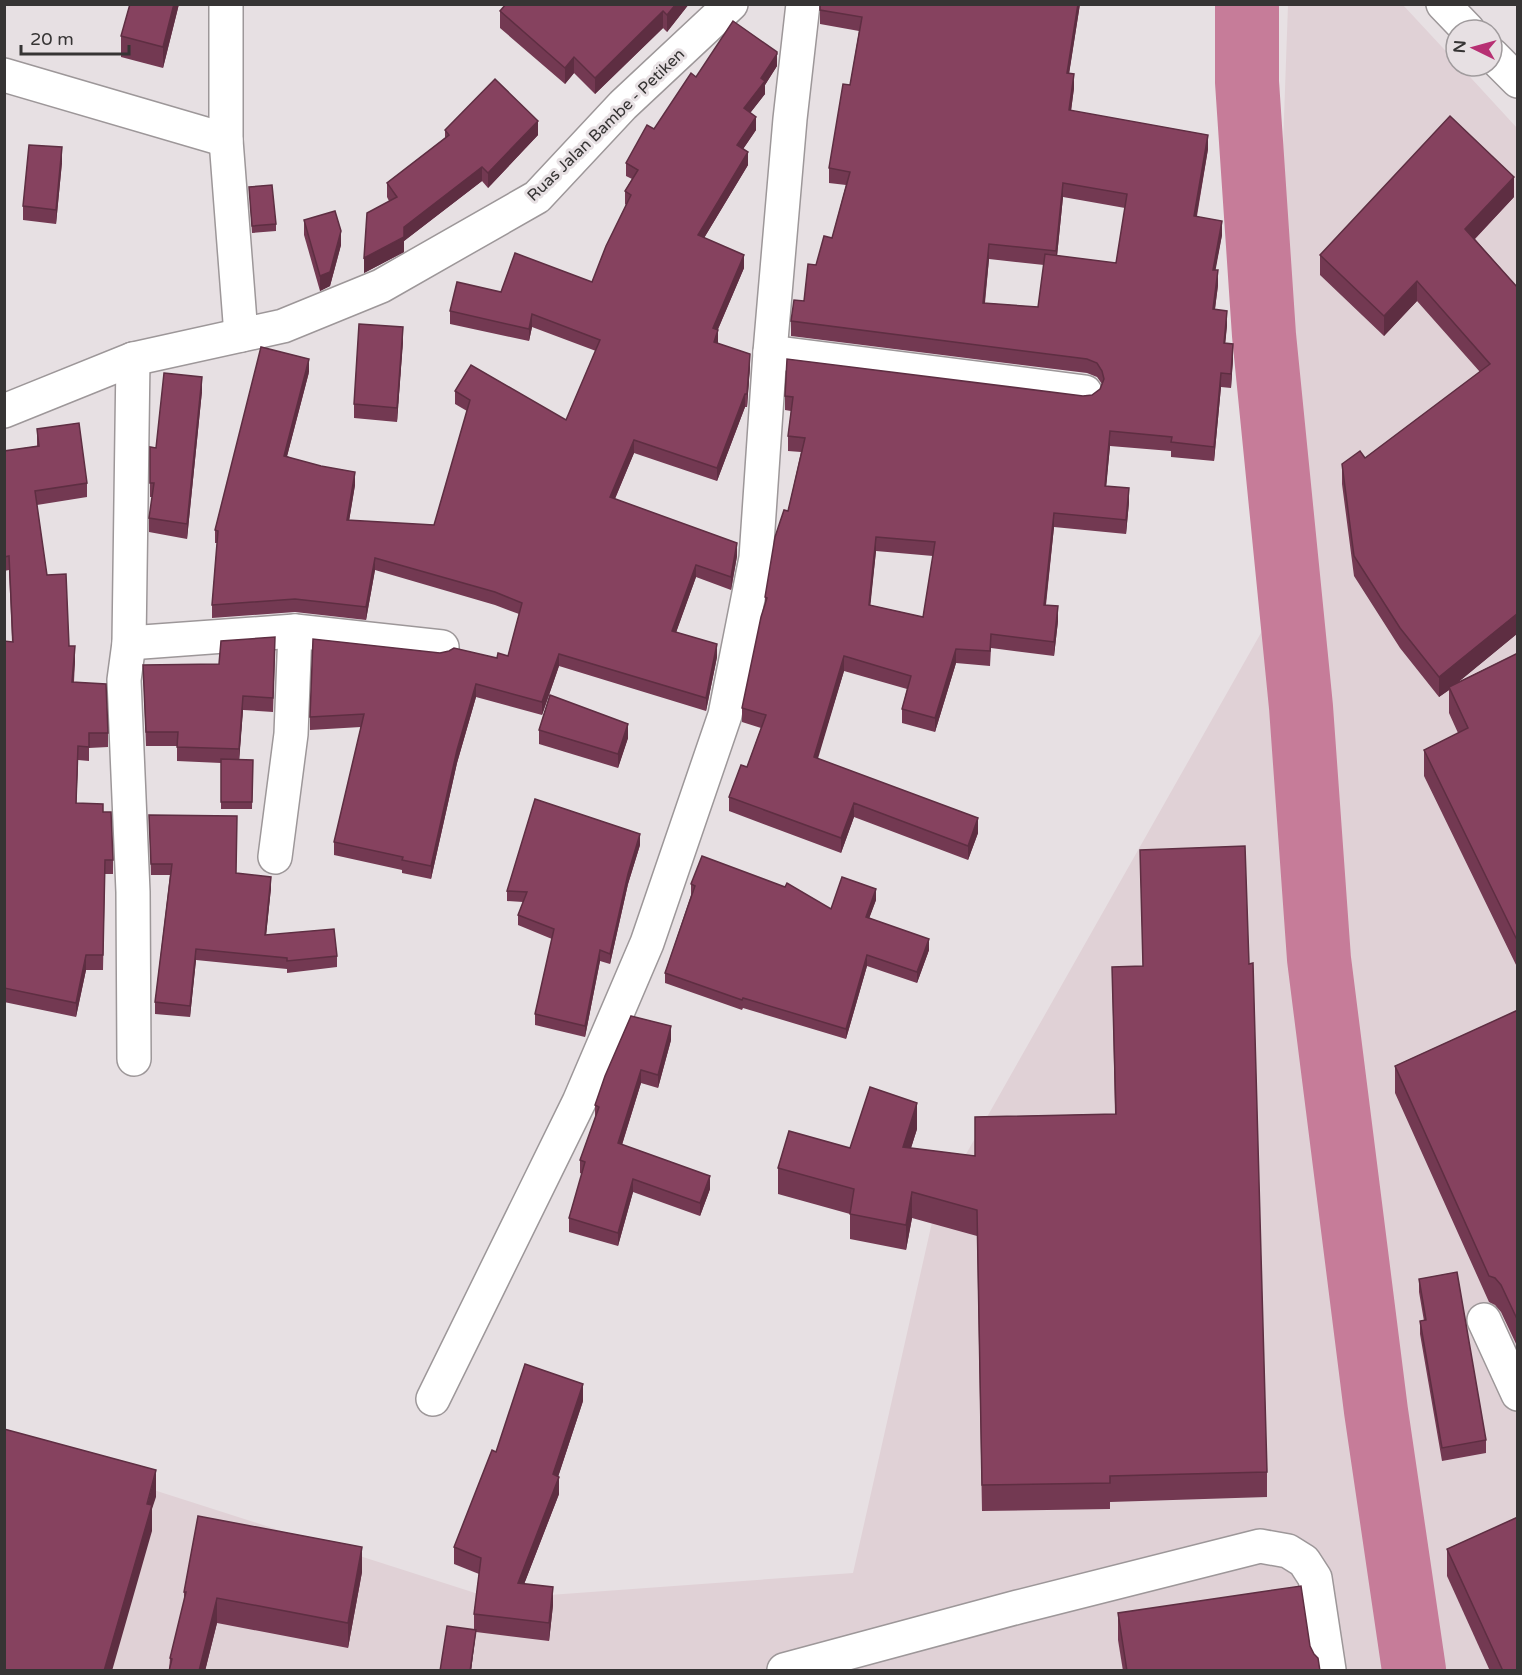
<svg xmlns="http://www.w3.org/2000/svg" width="1522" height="1675" viewBox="0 0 1522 1675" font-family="'Varela Round',sans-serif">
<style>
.built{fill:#e0d1d6}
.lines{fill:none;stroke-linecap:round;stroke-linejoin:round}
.river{stroke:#c67c99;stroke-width:64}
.minor-casing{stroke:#9d9799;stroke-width:36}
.major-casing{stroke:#9d9799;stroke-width:36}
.minor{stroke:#fff;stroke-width:33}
.major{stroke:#fff;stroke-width:33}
.wall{fill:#733952;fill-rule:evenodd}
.shaded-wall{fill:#5e2e42}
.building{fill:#86425f;stroke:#5e2e42;stroke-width:1.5;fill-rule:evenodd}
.labels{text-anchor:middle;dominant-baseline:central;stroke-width:6;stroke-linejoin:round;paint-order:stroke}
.street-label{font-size:16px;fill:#363434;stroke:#e7e0e3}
</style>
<rect width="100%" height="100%" fill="#e7e0e3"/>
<path class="built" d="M1288,5h115l53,57v4h4l57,62v1542h-1512l-1,-228 490,157 359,-26 82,-364 331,-585z"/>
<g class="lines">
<path class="river" d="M1247,4v78l17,253 37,372 18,252 57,452 38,259"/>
<g class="minor-casing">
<g id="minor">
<path d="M226,4v136l15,195"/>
<path d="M4,75l222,65"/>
<path d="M770,352l315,40"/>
<path d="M133,359l-4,284 -5,37 9,212 1,167"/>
<path d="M129,643l166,-12 147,16"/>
<path d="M275,857l16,-123 4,-103"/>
<path d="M1484,1320l34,74"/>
<path d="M433,1399l146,-297 68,-159 78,-228 31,-157 14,-206 20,-233 13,-115"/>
<path d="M784,1670l234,-63 242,-61 28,5 16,10 11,17 14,92"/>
</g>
</g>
<g class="major-casing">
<g id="major">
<path d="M1443,4l25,26"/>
<path d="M1492,55l26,26"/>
<path d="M4,411l129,-52 150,-33 98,-40 156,-89 86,-92 108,-101"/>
</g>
</g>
<use href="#minor" class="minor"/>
<use href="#major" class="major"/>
</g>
<g class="wall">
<path d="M179,4l-16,64 -42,-11v-21z"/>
<path d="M689,4l-22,28 -4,-4 -68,66 -21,-21 -9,11 -65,-56v-17z"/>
<path d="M820,4h260l-11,69 5,15 -3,23 137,38 -11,67 25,19 -7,35 3,15 -3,24 12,16 -2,18 8,15 -2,30 -10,-1 -7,74 -43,-4v-6l-61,-5 -4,40 23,16 -3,32 -72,-7 -8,78 12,16 -4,35 -63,-8 -1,18 -34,-3 -21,69 -33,-9v-14l5,-20 -63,-18 -27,88 161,74 -10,27 -114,-43 -13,36 -112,-42v-14l18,-30 14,-39 -19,-6v-14l23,-103v-8l23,-86 13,-59 -13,-1v-15l3,-25 -6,-1v-14h298l9,-1 8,-6 2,-5 -5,-7 -10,-4 -296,-37v-15l13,-20 12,-36 16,-27 14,-53 -17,-2v-15l21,-83 9,-54 -39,-7zM1063,197l62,11 -9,55 -59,-7zM989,259l55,6 -6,42 -53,-4zM876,551l57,5 -10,61 -53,-12z"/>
<path d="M777,66l-12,19v9l-15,19 6,17 -13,19 5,16 -44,73 40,30 -26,61v14l32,23 -3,41h-2l-28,74 -83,-28 -19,46 122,57 -6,34 -35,-13 -20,55 41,25 -11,54 -147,-45 -17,49 -66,-18 -19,66 -26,116 -29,-6v-3l-68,-15v-13l27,-115 -51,3v-13l130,-64 57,5 11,-2 11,-42 -24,-9 -120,-35 -9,50 -71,-8 -83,6v-13l5,-62h-2v-13l94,-158 -22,84 68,29 -6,36 85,4 33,-114 -12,-7v-13l111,29 30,-69 -64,-24 -3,14 -79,-17v-13l51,-19 91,-10 34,-77 -1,-1v-13l7,-12 -6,-3v-13l70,-86z"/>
<path d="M445,130l93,5 -50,53 -6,-7 -78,60v11l-40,21 25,-72 -2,-4v-14l58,-45z"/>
<path d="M62,162l-6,62 -33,-4v-14z"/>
<path d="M249,187l27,37v7l-24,2z"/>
<path d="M1514,197l-39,42 43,49v345l-60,49 60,-29v316l-94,-193v-26l34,-17 -9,-20v-23l-10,7 -39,-49 -46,-72 -12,-92v-20l23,-6 115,-86 -63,-71 -33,35 -64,-61v-20z"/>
<path d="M304,220l37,25 -11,41 -10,5 -16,-56z"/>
<path d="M403,341l-6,81 -43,-4v-14z"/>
<path d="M202,391l-15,148 -38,-7v-14l3,-21h-2v-50l6,1z"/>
<path d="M37,429l50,54v14l-50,8 10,70 22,71 6,15 -1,21 34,51v14l-19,1v13l-11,-1 -2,43 27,9 10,48v14h-8l-2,96h-17l-10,47 -72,-15v-361l8,1 -3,-72 -5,1v-120l33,-5z"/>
<path d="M275,651l-2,61 -30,-2 -4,50h14l-1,49h-31v-46l-44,-2v-15h-31l-3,-81 76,-1z"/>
<path d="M539,730l89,8 -10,30 -79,-24z"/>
<path d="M149,815l87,58 35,15 -5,47 71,21v11l-50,6v-4l-91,-9 -6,57 -35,-3v-12l15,-127h-19z"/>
<path d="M640,845l-12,39 -18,80 -10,-3 -15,76 -50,-12v-11l17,-75 -34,-14v-10l5,-13 -16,-1v-10z"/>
<path d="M1140,850l127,622v25l-157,5v7l-128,2 -5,-275 -65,-18 -6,32 -56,-11v-25l-72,-20v-26l139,-39 -6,19 64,8v-39l140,-3 -3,-147 31,-1z"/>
<path d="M691,884l140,25 45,-9 -7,18 60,32 -12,33 -50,-17 -21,73 -103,-31 -1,2 -77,-27v-10l26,-78z"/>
<path d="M1518,1010v338l-17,-36 -6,-7 -6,-3 -94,-209v-27z"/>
<path d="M671,1040l-13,48 -17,-5 -19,62 88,44 -10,27 -67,-24 -15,54 -49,-14v-14l13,-44 -2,-1v-13l15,-42v-13z"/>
<path d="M1419,1279l67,161v13l-44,8 -22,-127v-13h4l-5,-29z"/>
<path d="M583,1401l-25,76 1,17 -35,90 29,21 -4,36 -73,-9 -5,39h-31l34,-42v-15l5,-40 -25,-10v-17l42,-95z"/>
<path d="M1447,1549l71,122h-28l-43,-95z"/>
<path d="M362,1572l-14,76 -131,-25 -12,48h-36l1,-13 14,-55v-11z"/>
<path d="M1118,1613l192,33 10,25h-197l-5,-31z"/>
</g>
<g class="shaded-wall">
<path d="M174,4h5l-16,64v-21z"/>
<path d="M676,4h13l-22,28v-17z"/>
<path d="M1078,4h2l-13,83v-14z"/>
<path d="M663,11v17l-68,66v-16z"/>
<path d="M777,52v14l-12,19v9l-21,27v-13l17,-30z"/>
<path d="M574,57v16l-9,11v-16z"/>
<path d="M1074,74v14l-5,37v-15z"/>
<path d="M756,117v13l-19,28v-13z"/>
<path d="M538,121v14l-50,53v-15z"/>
<path d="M1208,135v14l-14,81v-14z"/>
<path d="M62,147v15l-6,62v-14z"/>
<path d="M748,152v13l-50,83v-13z"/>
<path d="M482,167v14l-78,60v11l-40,21v-15z"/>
<path d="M1514,177v20l-49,52v-20z"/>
<path d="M1063,183v14l-7,69v-15z"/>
<path d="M1222,221v14l-9,49v-14z"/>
<path d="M341,231v14l-11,41 -10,5v-15z"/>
<path d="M989,244v15l-6,59v-15z"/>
<path d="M744,255v13l-31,73v-13z"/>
<path d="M1218,270v15l-5,39v-15z"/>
<path d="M1417,281v20l-33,35v-20z"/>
<path d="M1227,311v14l-3,32v-14z"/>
<path d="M532,314v13l-3,14v-12z"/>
<path d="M403,327v14l-6,81v-14z"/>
<path d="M718,330v12l-4,13v-13z"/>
<path d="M1233,344v14l-2,30v-14z"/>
<path d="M750,354v12l-3,41v-13z"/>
<path d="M309,359v13l-25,96v-12z"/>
<path d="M1221,373v14l-7,74v-14z"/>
<path d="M202,377v14l-15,148v-15z"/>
<path d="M745,394v13l-28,74v-13z"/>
<path d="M1110,431v15l-5,54v-14z"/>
<path d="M634,440v13l-24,57v-13z"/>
<path d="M355,472v13l-8,48v-13z"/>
<path d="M1129,488v14l-3,32v-14z"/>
<path d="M1054,513v14l-10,92v-14z"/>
<path d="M876,537v14l-7,68v-14z"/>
<path d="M737,543v13l-6,34v-13z"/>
<path d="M375,558v12l-9,50v-13z"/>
<path d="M696,565v12l-24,67v-13z"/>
<path d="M1058,606v15l-4,35v-14z"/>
<path d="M1518,613v20l-68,56 -1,-2v3l-10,7v-20z"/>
<path d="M717,644v13l-11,54v-13z"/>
<path d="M75,646v15l-3,35v-14z"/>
<path d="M956,649v14l-21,69v-14z"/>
<path d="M559,654v12l-17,49v-13z"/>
<path d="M844,656v15l-30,101v-15z"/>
<path d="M476,684v13l-19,66 -26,116v-13l26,-116z"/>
<path d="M243,696v14l-4,53v-14z"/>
<path d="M628,724v14l-10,30v-14z"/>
<path d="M78,746v14l-2,57v-14z"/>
<path d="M854,803v14l-13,36v-15z"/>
<path d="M978,818v15l-10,27v-14z"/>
<path d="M640,834v11l-12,39 -18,80v-10l18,-80z"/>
<path d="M271,877v11l-6,58v-11z"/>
<path d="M876,889v11l-10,27v-10z"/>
<path d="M929,939v11l-12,33v-11z"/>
<path d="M196,949v11l-6,57v-11z"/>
<path d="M600,950v11l-15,76v-11z"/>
<path d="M86,955v15l-10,47v-14z"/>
<path d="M867,955v11l-21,73v-10z"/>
<path d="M671,1026v14l-13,48v-13z"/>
<path d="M641,1070v13l-23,74v-14z"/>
<path d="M917,1103v26l-14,44v-26z"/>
<path d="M710,1176v13l-10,27v-13z"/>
<path d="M633,1179v13l-15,54v-13z"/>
<path d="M912,1192v26l-6,32v-25z"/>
<path d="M583,1384v17l-30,91v-18z"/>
<path d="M156,1470v27l-4,12v22l-40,140h-8z"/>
<path d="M559,1477v17l-41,106v-17z"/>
<path d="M362,1547v25l-14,76v-25z"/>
<path d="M553,1587v18l-4,36v-18z"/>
<path d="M217,1598v25l-12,48h-6z"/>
<path d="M476,1630l-5,41h-1z"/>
</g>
<g class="building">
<path d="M130,4h44l-11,43 -42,-11z"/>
<path d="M506,4h170l-9,11 -4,-4 -68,67 -21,-21 -9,11 -65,-57z"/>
<path d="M820,4h258l-11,69 7,1 -5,36 139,25 -14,81 28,5 -9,49h5l-5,39 14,2 -3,32 9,1 -2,30 -10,-1 -7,74 -43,-5 1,-5 -62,-6 -5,55 24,2 -3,32 -72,-7 -10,92 14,1 -4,36 -63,-8 -1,17 -34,-2 -21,69 -33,-9 9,-33 -67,-20 -30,101 164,61 -10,28 -114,-43 -13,35 -112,-41 12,-32 6,2 19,-52 -24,-7 19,-91 6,-19 -2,-1 10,-60 9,-27 4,1 17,-73 -17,-2 5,-39 -8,-1 2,-37 296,37 9,-1 8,-6 4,-10 -2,-8 -5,-8 -10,-4 -296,-38 3,-21 10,1 4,-37 8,1 8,-29 8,2 18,-66 -21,-4 14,-84 7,1 12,-68 -42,-7zM1063,183l64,11 -11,69 -71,-9 -7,53 -55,-4 6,-59 67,7zM876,537l59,5 -12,75 -54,-12z"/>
<path d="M733,21l44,31v2l-16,24 4,3 -21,27 12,9 -19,28 11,7 -50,83 46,20 -31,73 5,2 -4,12 36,12 -3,40h-2l-28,74 -83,-28 -24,57 127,46 -6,34 -35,-12 -24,66 45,13 -11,54 -147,-44 -17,48 -66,-18 -19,66 -26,116 -29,-6 1,-3 -69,-15 30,-128 -54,3 3,-78 127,14 9,-2 5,-3 43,10 1,-5 10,3 14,-53 -27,-11 -120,-34 -9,49 -71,-8 -83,6 6,-74 -3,-1 46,-183 48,12 -25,97 37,10 34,6 -8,48 87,5 36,-125 -15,-9 16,-26 95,55 34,-80 -68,-26 -3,15 -79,-18 7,-29 44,10 14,-39 77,29 14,-36 25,-51 -6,-4 13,-21 -12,-7 21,-38 7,4 37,-56 5,4z"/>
<path d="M495,79l43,42 -50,52 -6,-6 -78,60v10l-40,21 3,-45 30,-16 -10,-14 62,-48 -4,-5z"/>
<path d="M1450,116l64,61 -49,52 53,59v325l-79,64 -39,-49 -46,-72 -12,-92 18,-13 5,7 125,-94 -73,-83 -33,35 -64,-61z"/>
<path d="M29,145l33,2 -6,63 -33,-4z"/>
<path d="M272,185l4,39 -24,2 -3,-39z"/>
<path d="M335,211l6,20 -11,41 -10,4 -16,-56z"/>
<path d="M359,324l44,3 -6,81 -43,-4z"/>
<path d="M164,373l38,4 -15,147 -38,-6 5,-35h-4v-36l6,1z"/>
<path d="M79,423l8,60 -52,8 12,84 19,-1 3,72h6l-3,36 34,2 2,49h-19v14l-11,-1 -2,57 27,1v8h8l2,48h-8l-2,95h-17l-10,48 -72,-15v-347l9,1 -4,-86 -5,1v-106l35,-5 -2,-17z"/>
<path d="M275,637l-2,61 -30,-2 -4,53 -62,-2 1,-15h-32l-3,-67 76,-1 2,-23z"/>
<path d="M1518,653v289l-94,-192 44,-22 -19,-41z"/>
<path d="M550,695l78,29 -10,30 -79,-24z"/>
<path d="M221,759l32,1 -1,42h-31z"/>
<path d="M535,799l105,35 -12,40 -18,80 -10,-4 -15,76 -50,-12 19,-85 -36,-14 9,-23 -20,-1z"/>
<path d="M149,815l88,1 -1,57 35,4 -6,58 69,-6 3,27 -50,5v-3l-91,-9 -6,57 -35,-4 17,-138h-21z"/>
<path d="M1245,846l4,118 4,-1 14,509 -157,4v7l-128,2 -5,-275 -65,-18 -6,33 -56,-11 4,-25 -76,-21 11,-37 61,17 20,-61 47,16 -14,44 72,9v-39l141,-3 -4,-147 31,-1 -3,-116z"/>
<path d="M702,856l83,31 2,-4 44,26 11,-32 34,12 -10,28 63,22 -12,33 -50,-17 -21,74 -103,-31 -1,2 -77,-27 30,-87 -4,-2z"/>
<path d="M1518,1010v311l-17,-36 -6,-7 -6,-2 -94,-210z"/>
<path d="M631,1016l40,10 -13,49 -17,-5 -23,73 92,33 -10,27 -67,-24 -15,54 -49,-15 16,-56 -5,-2 19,-53 -4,-2 10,-29z"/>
<path d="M1457,1272l29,168 -44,8 -22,-127 6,-1 -7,-41z"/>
<path d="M525,1364l58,20 -30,90 6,3 -41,106 35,4 -4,36 -75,-9 7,-56 -27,-11 38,-97 4,2z"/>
<path d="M4,1429l152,41 -9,34 5,1 -48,166h-100z"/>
<path d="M198,1516l164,31 -14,76 -131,-25 -18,73h-30l3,-12 -2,-1 16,-66h-2z"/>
<path d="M1518,1517v154h-15l-56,-122z"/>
<path d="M1301,1586l9,60 4,8 4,4 2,13h-193l-9,-58z"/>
<path d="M447,1626l29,4 -6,41h-30z"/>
</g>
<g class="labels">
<g class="street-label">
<text transform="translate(606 125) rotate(-44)">Ruas Jalan Bambe - Petiken</text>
</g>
</g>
<rect width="1522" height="1675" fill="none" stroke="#363434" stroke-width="12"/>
<g transform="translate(1474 48) rotate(275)"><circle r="28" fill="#e7e0e3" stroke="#a09b9d" stroke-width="1.5"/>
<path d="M0-4.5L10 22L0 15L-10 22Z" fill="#b73073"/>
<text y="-9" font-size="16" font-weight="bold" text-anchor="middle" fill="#363434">N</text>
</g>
<path d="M21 45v9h108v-9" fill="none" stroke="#363434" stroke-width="3"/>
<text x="30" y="45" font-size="18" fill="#363434" stroke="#e7e0e3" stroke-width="4.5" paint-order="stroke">20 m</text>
</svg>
